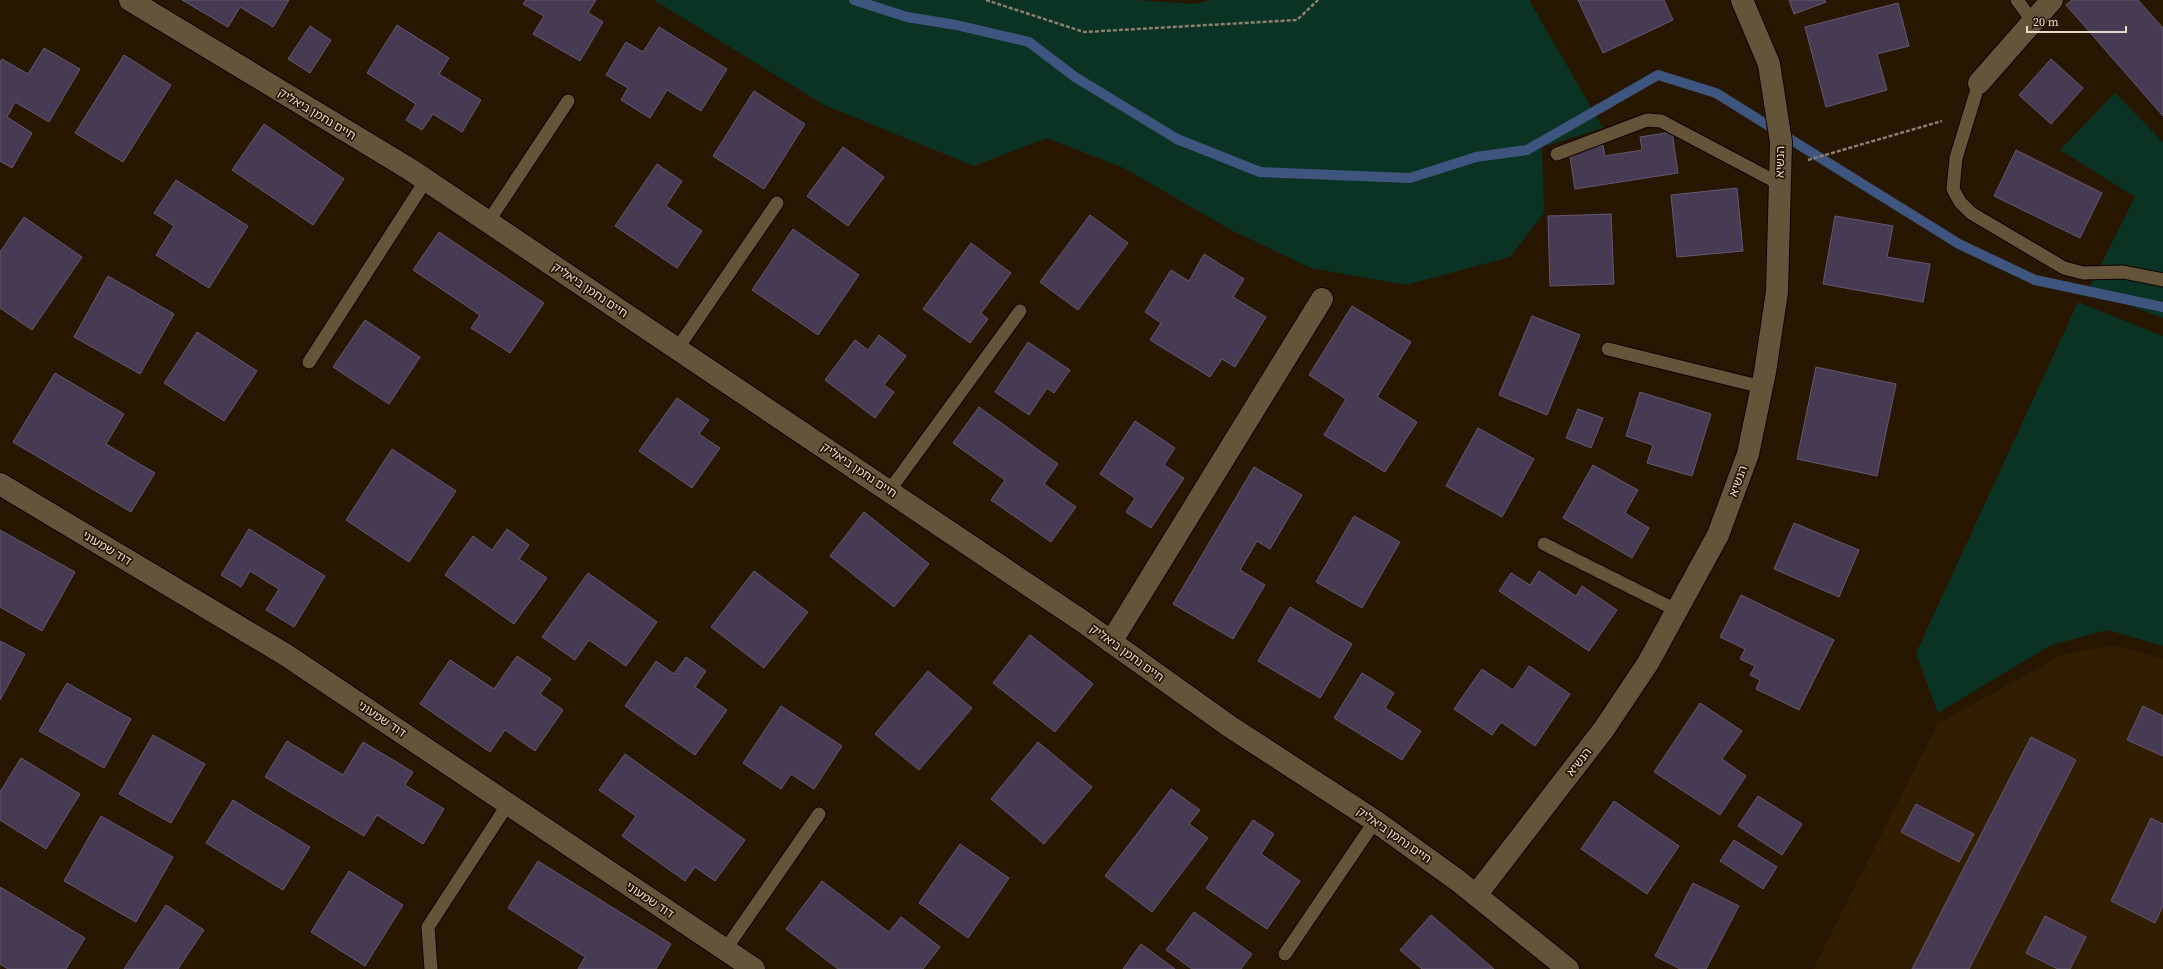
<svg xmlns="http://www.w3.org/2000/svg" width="2163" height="969" viewBox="0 0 2163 969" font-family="'Source Serif 4','Noto Sans Hebrew',serif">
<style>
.built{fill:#311d00}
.green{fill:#0b3323}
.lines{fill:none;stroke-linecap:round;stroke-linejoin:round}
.stream{stroke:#3e567f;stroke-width:10}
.building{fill:#473a53;stroke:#655771}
.service-casing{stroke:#0f0300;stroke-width:15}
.minor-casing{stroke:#0f0300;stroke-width:24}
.path{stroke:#8b7f6d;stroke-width:2.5;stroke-dasharray:4 2;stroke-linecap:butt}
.service{stroke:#65533a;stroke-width:13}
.minor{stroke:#65533a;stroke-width:22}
.labels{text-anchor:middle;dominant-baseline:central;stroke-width:3.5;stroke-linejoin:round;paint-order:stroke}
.street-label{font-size:12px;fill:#e5dbcd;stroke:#271701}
</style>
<rect width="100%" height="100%" fill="#271701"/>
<path class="built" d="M2114,645l49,14v310h-350l125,-246 126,-69z"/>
<g class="green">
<path d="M654,0h484l56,4 16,-4h319l74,128 -61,19 2,66 -34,44 -104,28 -95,-17 -80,-38 -107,-62 -77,-30 -73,28 -150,-61z"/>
<path d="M2115,93l48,49v176l-75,-28 47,-93 -75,-47z"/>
<path d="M2078,302l85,34v310l-55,-16 -57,15 -113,68 -22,-60z"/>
</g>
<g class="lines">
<path class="stream" d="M854,0l53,17 49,8 73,17 46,35 102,62 83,33 150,6 66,-21 51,-7 131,-75 58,18 243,151 76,36 128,27"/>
</g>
<g class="building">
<path d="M182,0h107l-16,27 -33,-20 -12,20z"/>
<path d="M526,0h70l-8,13 15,9 -23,39 -47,-27 11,-18 -21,-12z"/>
<path d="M1578,0h86l9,20 -70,33z"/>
<path d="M1789,0h36l1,2 -32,12z"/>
<path d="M2072,0h66l25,28v88l-97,-111z"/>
<path d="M1898,3l11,43 -32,8 10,36 -61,17 -21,-80z"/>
<path d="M397,25l52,33 -10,16 42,26 -19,32 -29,-18 -11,16 -16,-10 10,-16 -49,-31z"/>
<path d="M310,26l21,14 -21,33 -22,-14z"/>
<path d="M659,27l68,42 -26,42 -34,-21 -17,28 -29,-18 7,-12 -22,-13 20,-33 17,10z"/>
<path d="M44,48l36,21 -31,53 -34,-20 -8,15 25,16 -20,35 -12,-7v-99l2,-3 26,15z"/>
<path d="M124,55l47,30 -48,77 -48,-29z"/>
<path d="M2051,59l32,29 -32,36 -32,-29z"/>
<path d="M754,91l51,33 -41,65 -51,-33z"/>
<path d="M264,124l80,55 -31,46 -81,-55z"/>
<path d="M1672,132l6,41 -103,16 -6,-39 34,-5 2,11 37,-6 -2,-13z"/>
<path d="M843,147l41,30 -36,49 -41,-30z"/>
<path d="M2016,150l86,43 -22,45 -86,-42z"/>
<path d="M657,164l25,17 -16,25 36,25 -25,37 -62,-42z"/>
<path d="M176,180l72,46 -39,62 -53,-33 18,-29 -20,-13z"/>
<path d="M1737,188l6,63 -66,6 -6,-62z"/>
<path d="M1611,214l3,70 -64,2 -2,-70z"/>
<path d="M1090,215l38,28 -50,67 -38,-28z"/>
<path d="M1835,216l58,10 -6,31 43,7 -7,38 -100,-18z"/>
<path d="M24,217l58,40 -50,73 -32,-22v-56z"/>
<path d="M793,229l66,46 -41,60 -66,-45z"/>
<path d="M439,232l105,71 -34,50 -39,-25 9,-13 -67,-45z"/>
<path d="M971,243l40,30 -30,40 7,6 -18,24 -47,-34z"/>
<path d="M1204,254l40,25 -11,18 33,20 -31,50 -13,-8 -12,18 -60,-37 11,-17 -16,-11 26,-42 18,11z"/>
<path d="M108,276l66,38 -34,60 -66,-37z"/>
<path d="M1352,306l59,36 -34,55 40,25 -32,50 -61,-37 22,-36 -37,-24z"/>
<path d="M1532,316l48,19 -33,80 -48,-20z"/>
<path d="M365,320l55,37 -31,47 -56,-37z"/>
<path d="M197,332l60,39 -33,50 -60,-38z"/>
<path d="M879,335l27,21 -22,29 10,7 -19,26 -50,-38 30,-40 13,10z"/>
<path d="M1028,342l42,28 -16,23 -7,-5 -18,27 -34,-23z"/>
<path d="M1816,367l80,17 -19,92 -80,-17z"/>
<path d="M55,373l69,41 -18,30 49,29 -24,39 -118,-70z"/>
<path d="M1640,392l71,22 -19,62 -45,-13 6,-18 -27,-9z"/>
<path d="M677,398l32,22 -10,14 21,14 -28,40 -53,-37z"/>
<path d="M979,407l79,57 -14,20 32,23 -25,35 -60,-42 14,-20 -52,-37z"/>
<path d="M1578,409l25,9 -12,30 -25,-10z"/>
<path d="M1135,421l40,27 -11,17 20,13 -33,50 -25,-16 9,-14 -35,-24z"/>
<path d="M1478,428l56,31 -32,58 -56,-31z"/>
<path d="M392,449l64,42 -47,71 -63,-42z"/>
<path d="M1593,465l45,25 -13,23 24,15 -17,30 -69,-40z"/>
<path d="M1254,467l48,28 -32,54 -13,-8 -17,29 25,15 -32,54 -60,-35z"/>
<path d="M864,512l65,52 -35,43 -64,-51z"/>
<path d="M1354,516l46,26 -38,66 -46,-26z"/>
<path d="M1794,523l65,27 -20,47 -65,-28z"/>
<path d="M249,529l76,47 -31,51 -28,-17 13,-21 -29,-18 -9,16 -20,-12z"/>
<path d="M507,529l22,16 -10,14 28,19 -33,46 -69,-49 28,-39 19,14z"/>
<path d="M0,530l75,42 -33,59 -42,-24z"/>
<path d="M754,571l54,41 -44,56 -53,-41z"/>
<path d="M1539,571l37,25 6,-10 35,24 -28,41 -90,-60 12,-18 19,12z"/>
<path d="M588,573l69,49 -31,44 -37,-26 -14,20 -33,-23z"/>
<path d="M1741,595l93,45 -35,70 -43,-21 4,-9 -10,-5 5,-9 -15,-7 5,-10 -25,-12z"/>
<path d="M1290,607l62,37 -32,54 -62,-37z"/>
<path d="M1030,635l63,49 -38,48 -62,-49z"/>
<path d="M0,641l25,13 -25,46z"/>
<path d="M517,656l34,23 -11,15 23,16 -28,41 -30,-21 -15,22 -70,-48 30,-44 44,29z"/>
<path d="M686,657l20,14 -11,16 32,23 -32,45 -70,-49 31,-45 18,13z"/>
<path d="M1529,666l41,28 -35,52 -34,-24 -9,13 -38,-26 28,-40 31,21z"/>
<path d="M928,671l44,37 -53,62 -44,-36z"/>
<path d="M1362,673l32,20 -9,15 36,23 -19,29 -68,-42z"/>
<path d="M67,683l64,36 -27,49 -65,-37z"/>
<path d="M1700,703l42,28 -20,28 24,17 -26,39 -66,-43z"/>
<path d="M781,706l61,40 -28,43 -23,-15 -10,15 -38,-26z"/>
<path d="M2143,706l20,10v40l-36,-16z"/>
<path d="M153,735l52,29 -34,59 -52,-29z"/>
<path d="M2031,737l45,23 -107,209h-57z"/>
<path d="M287,741l56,34 20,-33 50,30 -8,13 39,24 -21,35 -46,-29 -13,21 -99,-59z"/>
<path d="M1038,742l54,45 -48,57 -53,-45z"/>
<path d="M625,754l120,86 -30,41 -20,-14 -10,14 -63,-45 14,-20 -37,-26z"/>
<path d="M21,758l59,36 -34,55 -46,-29v-28z"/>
<path d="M1171,789l29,21 -11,14 19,14 -56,74 -47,-36z"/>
<path d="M1758,796l44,28 -20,31 -44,-29z"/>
<path d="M233,800l77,47 -27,43 -77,-47z"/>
<path d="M1614,801l65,45 -32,48 -66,-45z"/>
<path d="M1916,804l58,30 -15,28 -58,-30z"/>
<path d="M101,816l72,41 -37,65 -72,-41z"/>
<path d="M2151,818l12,6v82l-8,17 -44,-22z"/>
<path d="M1253,820l21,14 -13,20 39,27 -33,48 -61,-41z"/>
<path d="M1734,840l43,27 -14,22 -43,-28z"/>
<path d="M960,844l49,34 -41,60 -49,-35z"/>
<path d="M538,861l133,83 -15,25h-78l7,-12 -77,-49z"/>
<path d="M349,871l54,34 -38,61 -54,-34z"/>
<path d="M822,881l67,51 12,-15 39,30 -17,22h-85l-52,-40z"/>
<path d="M1693,883l46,23 -33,63h-26l-25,-13z"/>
<path d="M0,887l85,51 -19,31h-58l-8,-5z"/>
<path d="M166,905l38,25 -26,39h-54z"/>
<path d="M1194,912l58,42 -11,15h-49l-26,-19z"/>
<path d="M1431,915l63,54h-72l-22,-19z"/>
<path d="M2045,916l41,21 -16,32h-12l-32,-16z"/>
<path d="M1141,944l34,25h-52z"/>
</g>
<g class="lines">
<g class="service-casing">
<g id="service">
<path d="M2017,0l16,22"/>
<path d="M1979,83l-23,75 -3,31 7,13 11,11 93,55 19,5 40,-1 40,8"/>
<path d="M1557,154l90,-34 14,1 119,63"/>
<path d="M488,222l80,-121"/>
<path d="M677,349l100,-146"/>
<path d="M1608,349l154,38"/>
<path d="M309,362l117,-182"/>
<path d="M889,491l131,-180"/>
<path d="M1544,544l134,67"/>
<path d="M725,950l94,-136"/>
<path d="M1285,954l90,-133"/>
<path d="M431,969l-3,-42 80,-123"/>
</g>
</g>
<g class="minor-casing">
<g id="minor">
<path d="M130,0l281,170 671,451 147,105 146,95 82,59 111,89"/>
<path d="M1979,83l73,-83"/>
<path d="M0,484l286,171 468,314"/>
<path d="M1111,642l211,-343"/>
<path d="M1476,895l128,-166 44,-66 70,-128 30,-81 17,-82 12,-80 4,-150 -12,-78 -27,-64"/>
</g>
</g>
<g class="path">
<path d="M986,0l98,32 213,-12 21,-20"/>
<path d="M1808,160l134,-39"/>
</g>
<use href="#service" class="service"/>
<use href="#minor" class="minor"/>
</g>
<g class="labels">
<g class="street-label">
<text transform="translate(317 114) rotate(31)">חיים נחמן ביאליק</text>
<text transform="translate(1780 162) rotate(-89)">הנשיא</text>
<text transform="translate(590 290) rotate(34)">חיים נחמן ביאליק</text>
<text transform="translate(859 470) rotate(34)">חיים נחמן ביאליק</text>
<text transform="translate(1738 481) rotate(-70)">הנשיא</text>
<text transform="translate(107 548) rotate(31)">דוד שמעוני</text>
<text transform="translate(1127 653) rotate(36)">חיים נחמן ביאליק</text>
<text transform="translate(382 719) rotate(34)">דוד שמעוני</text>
<text transform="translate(1579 762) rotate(-52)">הנשיא</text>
<text transform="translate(1394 835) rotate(35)">חיים נחמן ביאליק</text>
<text transform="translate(650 900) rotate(34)">דוד שמעוני</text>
</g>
</g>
<path d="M2027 26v6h99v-6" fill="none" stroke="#e5dbcd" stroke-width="2"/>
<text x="2033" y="26" font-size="12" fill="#e5dbcd" stroke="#271701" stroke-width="3" paint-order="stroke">20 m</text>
</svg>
